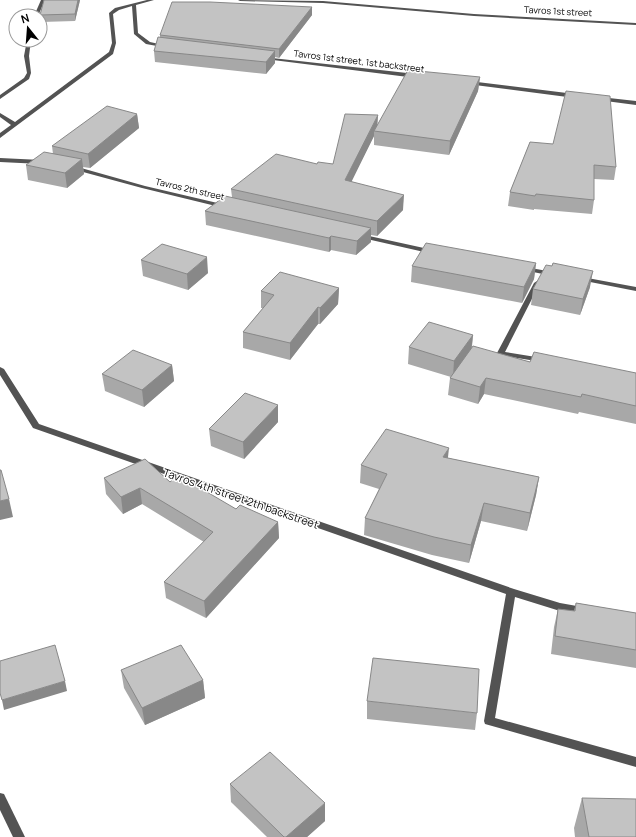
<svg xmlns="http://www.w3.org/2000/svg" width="636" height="837" viewBox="0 0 636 837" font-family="Manrope,sans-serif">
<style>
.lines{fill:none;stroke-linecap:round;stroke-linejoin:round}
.street{fill:#535353;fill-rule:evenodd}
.wall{fill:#a8a8a8}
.shaded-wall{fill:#888}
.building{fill:#c3c3c3;stroke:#888}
.labels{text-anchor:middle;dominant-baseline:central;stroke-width:3;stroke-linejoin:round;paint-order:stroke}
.far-street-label{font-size:9px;fill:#000;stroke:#fff}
.street-label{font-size:11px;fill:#000;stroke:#fff}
</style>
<rect width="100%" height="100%" fill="#fff"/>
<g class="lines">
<g class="street">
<path d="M41,0h4l-7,16h-4z"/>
<path d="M147,0h7l-18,5 2,28 12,9 18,4v2l-22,-4 -12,-10 -2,-28 -13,4 -6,4 3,29 -3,11 -113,84v-5l11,-8 -11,-8v-4l15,9 94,-70 3,-9 -3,-30 6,-5z"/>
<path d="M238,0l85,1 151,13 162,9v2l-162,-9 -151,-13 -83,-2z"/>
<path d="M27,40h4l-2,16 2,17 -2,6 -29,20v-4l24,-17 3,-5 -3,-17z"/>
<path d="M263,57l153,17 3,2 -3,2 -151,-19h-2z"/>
<path d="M469,81l106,13 3,2 -3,2 -108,-14v-2z"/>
<path d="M600,97l36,4v4l-38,-5v-2z"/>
<path d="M0,158l41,2 3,2 -3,2 -41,-2z"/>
<path d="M74,166l71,20 81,19 1,1 -3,2 -82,-20 -70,-19 -1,-1z"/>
<path d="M360,234l73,16 3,2 -3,2 -75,-17 -1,-1z"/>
<path d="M525,267l28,5 3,2 -3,2 -30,-6 -1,-1z"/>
<path d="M582,277l54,10v4l-56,-11 -1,-1z"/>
<path d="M537,281l3,2 -35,69 37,6 4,2 -4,2 -44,-7 -1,-2 37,-70z"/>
<path d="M0,367l4,2 35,55 475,165 46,14 28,5 2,3 -2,3 -3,1 -25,-4 -45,-14 -20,121 141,39v10l-151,-43 -1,-3 22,-127 -473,-166 -33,-53z"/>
<path d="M0,793l4,1 21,43h-12l-13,-27z"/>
</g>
</g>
<g class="wall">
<path d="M44,0h36l-5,21 -34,1 -1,-7z"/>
<path d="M312,7v8l-33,43 -4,-1v6l-9,11 -111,-12 -1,-11 6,-14v-2z"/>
<path d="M480,77l-2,14 -29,64 -75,-10v-9l-23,45 52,29 -26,26 -6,-1v7l-15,13 -25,-5 -2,2 -123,-27 -1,-14 27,-14 -1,-8 86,-25h16l45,-49 -1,10z"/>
<path d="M137,114l2,14 -49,40 -7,-1 1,7 -17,14 -39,-8 -2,-15 27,-11 -1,-8z"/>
<path d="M530,142l86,25 -2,13 -20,-1v21l-2,14 -58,-5v1l-26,-4 2,-14z"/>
<path d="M141,260l67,13 -20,17 -45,-14z"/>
<path d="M536,263l-2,16 -12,24 -111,-21 1,-16z"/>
<path d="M590,287l-10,28 -49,-10 2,-16z"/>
<path d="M339,288l-1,16 -18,20h-2l-28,36 -47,-12v-16l20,-24h-2v-17z"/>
<path d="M473,335l-1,12 58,15 106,11v51l-57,-12 -1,2 -94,-20 -6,10 -30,-9 2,-17 1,-1 -43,-13 1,-17z"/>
<path d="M172,365l2,16 -30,26 -39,-16 -3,-17z"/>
<path d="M278,422l-34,37 -33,-13 -2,-17z"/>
<path d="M448,458l91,19 -3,18 -9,36 -46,-10 -12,42 -37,-8 -68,-20 1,-17 14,-29 -19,-6 1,-18z"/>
<path d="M104,478l66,4 66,27 42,13 1,16 -73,80 -40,-20 -2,-16 40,-40 -62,-38 -19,10 -17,-20z"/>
<path d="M576,603l60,10v55l-85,-14 3,-27 4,-18 16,2z"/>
<path d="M121,670l82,10 2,18 -60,27 -21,-37z"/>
<path d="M367,701l110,12 -2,17 -108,-11z"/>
<path d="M230,784l95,37 -18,16h-40l-36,-35z"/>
<path d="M582,798l54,39h-61l-1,-9z"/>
</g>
<g class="shaded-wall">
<path d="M78,0h2l-5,21v-7z"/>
<path d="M312,7v8l-33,43v-9z"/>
<path d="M275,51v12l-9,11v-12z"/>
<path d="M480,77l-2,14 -29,64 1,-14z"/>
<path d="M137,114l2,14 -49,40 -2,-14z"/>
<path d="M378,115l-1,15 -3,1v5l-29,59v-15z"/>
<path d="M82,159l2,15 -17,14 -2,-15z"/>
<path d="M404,195l-1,15 -26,26v-15z"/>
<path d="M371,228v14l-15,13 1,-14z"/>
<path d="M331,236v14l-2,2v-14z"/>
<path d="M207,257l1,16 -20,17 -1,-16z"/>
<path d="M536,263l-2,16 -12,24 2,-16z"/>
<path d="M593,271l-3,16 -10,28 3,-16z"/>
<path d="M339,288l-1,16 -18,20v-16z"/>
<path d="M318,307v17l-28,36v-17z"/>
<path d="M473,335l-2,17 -18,25 1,-16z"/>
<path d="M172,365l2,16 -30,26 -2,-17z"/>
<path d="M486,378l-2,16 -6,10 2,-17z"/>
<path d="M278,405v17l-34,37 -1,-17z"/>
<path d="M449,448l-2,18 -4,-9z"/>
<path d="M539,477l-3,18 -9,36 3,-18z"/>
<path d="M140,488l2,16 -19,10 -2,-17z"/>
<path d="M9,499l4,18 -13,3v-19z"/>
<path d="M484,503l-3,18 -12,42 2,-18z"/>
<path d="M278,522l1,16 -73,80 -2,-17z"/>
<path d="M203,680l2,18 -60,27 -3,-17z"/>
<path d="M65,681l2,10 -63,19 -2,-10z"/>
<path d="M325,803v18l-18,16h-21z"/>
</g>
<g class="building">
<path d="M44,0h34l-3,14 -35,1z"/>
<path d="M172,2h38l102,5 -33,42 -119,-14z"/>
<path d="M158,37l117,14 -9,11 -112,-11z"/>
<path d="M408,70l72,7 -30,64 -76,-10z"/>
<path d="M566,91l44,5 6,71 -22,-2v35l-58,-6 -1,2 -25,-4 20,-50 23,2z"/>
<path d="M107,106l30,8 -49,40 -36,-8z"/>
<path d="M345,114l33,1 -33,65 59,15 -27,26 -146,-32 45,-35 41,10 1,-2 15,2z"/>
<path d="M44,152l38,7 -17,14 -39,-8z"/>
<path d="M225,196l146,32 -14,13 -26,-5 -2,2 -124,-27z"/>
<path d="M426,243l110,20 -12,24 -112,-21z"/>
<path d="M162,244l45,13 -20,17 -46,-14z"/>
<path d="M553,263l40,8 -10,28 -50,-10 13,-24 6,1z"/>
<path d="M280,272l59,16 -19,20 -2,-1 -28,36 -47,-11 31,-37 -13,-4z"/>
<path d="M429,322l44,13 -19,26 -45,-14z"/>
<path d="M473,346l57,16 4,-10 102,21v33l-54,-12 -1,3 -95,-19 -6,9 -30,-9z"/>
<path d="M133,350l39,15 -30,25 -40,-16z"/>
<path d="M245,393l33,12 -35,37 -34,-13z"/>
<path d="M386,429l63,19 -6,9 96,20 -9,36 -46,-10 -13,42 -37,-8 -69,-19 22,-44 -26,-9z"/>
<path d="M145,459l25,23 8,-7 58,34 4,-4 38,17 -74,79 -40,-19 49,-50 -73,-44 -19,9 -17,-19z"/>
<path d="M0,470h1l8,29 -9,2z"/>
<path d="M576,603l60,10v37l-81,-14 3,-27 17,2z"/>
<path d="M55,645l10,36 -63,19 -2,-7v-32z"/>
<path d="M181,645l22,35 -61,28 -21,-38z"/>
<path d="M373,658l106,11 -2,44 -110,-12z"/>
<path d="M270,752l55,51 -39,34h-2l-54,-53z"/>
<path d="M582,798l54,1v38h-47z"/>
</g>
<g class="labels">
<g class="far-street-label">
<text transform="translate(558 11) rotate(3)">Tavros 1st street</text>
<text transform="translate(359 61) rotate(7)">Tavros 1st street, 1st backstreet</text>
<text transform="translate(190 189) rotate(13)">Tavros 2th street</text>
</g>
<g class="street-label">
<text transform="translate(241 498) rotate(19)">Tavros 4th street 2th backstreet</text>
</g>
</g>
<g transform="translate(28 28) rotate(343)"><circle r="19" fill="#ffffff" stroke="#999999"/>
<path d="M0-3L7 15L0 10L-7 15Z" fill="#000000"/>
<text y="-6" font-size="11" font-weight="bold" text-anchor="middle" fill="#000000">N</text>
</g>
</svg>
